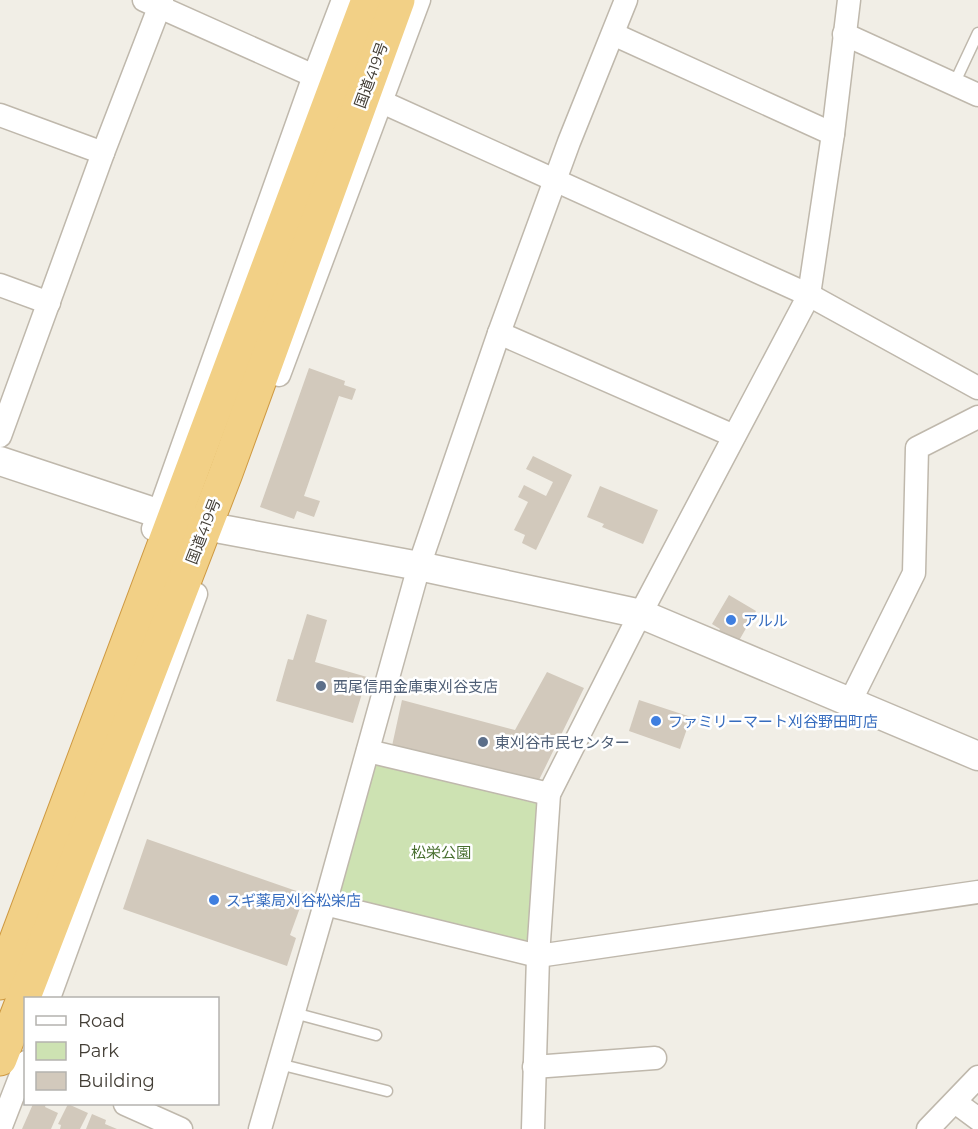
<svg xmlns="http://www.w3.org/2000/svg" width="978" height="1129" viewBox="0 0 978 1129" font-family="Montserrat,'Noto Sans JP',sans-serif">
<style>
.green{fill:#cde2b2}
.building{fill:#d2c9bc}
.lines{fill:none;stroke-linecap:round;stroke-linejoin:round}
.service-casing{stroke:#bfb8ac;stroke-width:13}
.minor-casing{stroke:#bfb8ac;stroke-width:25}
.tertiary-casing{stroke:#bfb8ac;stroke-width:31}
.trunk-casing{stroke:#ce9942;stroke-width:35}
.service{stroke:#fff;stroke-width:10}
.minor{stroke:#fff;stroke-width:22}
.tertiary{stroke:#fff;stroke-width:28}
.trunk{stroke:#f2d086;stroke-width:33}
.shop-dot{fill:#3f7fe0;stroke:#fff;stroke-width:2}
.service-dot{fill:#5c6f8a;stroke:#fff;stroke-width:2}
.labels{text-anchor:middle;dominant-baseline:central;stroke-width:5;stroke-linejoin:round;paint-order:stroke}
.street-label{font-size:15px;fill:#433e36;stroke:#fff}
.shop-label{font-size:15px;fill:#366cbe;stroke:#fff;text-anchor:start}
.service-label{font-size:15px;fill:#4e5e75;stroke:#fff;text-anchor:start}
.park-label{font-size:15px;fill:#486f2f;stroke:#fff}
</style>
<rect width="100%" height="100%" fill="#f1eee6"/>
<path class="green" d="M376,764l162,40 -8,139 -193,-45z"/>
<g class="building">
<path d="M309,368l36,13 -1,4 12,4 -4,11 -13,-4 -35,100 16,5 -6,16 -17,-6 -3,8 -34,-12z"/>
<path d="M533,456l39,19 -36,75 -14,-7 3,-8 -11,-5 14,-28 -10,-5 6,-12 22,11 7,-14 -27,-13z"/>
<path d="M600,486l58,24 -15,34 -41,-17 2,-3 -17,-7z"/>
<path d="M729,595l27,16 -19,33 -19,-11 2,-4 -8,-5z"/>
<path d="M307,614l20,6 -12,42 52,15 -14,46 -77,-22 12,-42 5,1z"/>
<path d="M547,672l37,16 -46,94 -146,-36 10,-46 113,30z"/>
<path d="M639,700l52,17 -11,32 -51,-18z"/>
<path d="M147,839l158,55 -15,41 6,3 -9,28 -164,-57z"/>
<path d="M33,1104h13l-1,3 13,6 -7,16h-29z"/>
<path d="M68,1104l20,9 -8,16h-20l1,-4 -3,-1z"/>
<path d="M92,1114l14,6 -1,4 12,5h-31z"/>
</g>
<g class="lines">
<g class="service-casing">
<g id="service">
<path d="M954,84l24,-51"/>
<path d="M294,1013l82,22"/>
<path d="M279,1064l108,27"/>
</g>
</g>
<g class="minor-casing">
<g id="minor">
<path d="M144,0l170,76"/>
<path d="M613,34l220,100"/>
<path d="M844,34l134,61"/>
<path d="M382,102l427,193 169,93"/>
<path d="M0,115l103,38"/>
<path d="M0,285l49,18"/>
<path d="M499,333l235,103"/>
<path d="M279,375l140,-375"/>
<path d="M0,436l103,-283 59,-153"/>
<path d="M153,529l161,-453 29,-76"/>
<path d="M850,702l64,-129 3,-125 61,-31"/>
<path d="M368,751l181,43"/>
<path d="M325,904l213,52 440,-64"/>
<path d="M49,998l147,-404"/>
<path d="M534,1067l121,-9"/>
<path d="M955,1102l23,17"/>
<path d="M125,1104l56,25"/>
<path d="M0,1129l26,-67"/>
<path d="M260,1129l65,-225 94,-338 80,-233 70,-191 57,-142"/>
<path d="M533,1129l5,-173 11,-162 84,-166 176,-333 24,-161 16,-134"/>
<path d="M928,1129l50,-52"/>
</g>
</g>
<g class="tertiary-casing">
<path id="tertiary" d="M0,461l157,52 64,16 198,37 222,48 337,142"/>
</g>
<g class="trunk-casing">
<g id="trunk">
<path d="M0,983l368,-983"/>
<path d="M0,1059l226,-586 172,-473"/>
</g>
</g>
<use href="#service" class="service"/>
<use href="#minor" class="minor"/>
<use href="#tertiary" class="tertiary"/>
<use href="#trunk" class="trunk"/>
</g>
<g class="shop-dot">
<circle cx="731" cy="620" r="6"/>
<circle cx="656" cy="721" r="6"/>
<circle cx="214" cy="900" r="6"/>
</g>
<g class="service-dot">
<circle cx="321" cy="686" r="6"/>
<circle cx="483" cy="742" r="6"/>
</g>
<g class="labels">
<g class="street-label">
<text transform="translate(371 75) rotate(-70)">国道419号</text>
<text transform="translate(203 531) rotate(-69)">国道419号</text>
</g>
<g class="shop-label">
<text x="743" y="620">アルル</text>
<text x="668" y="721">ファミリーマート刈谷野田町店</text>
<text x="226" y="900">スギ薬局刈谷松栄店</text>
</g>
<g class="service-label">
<text x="333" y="686">西尾信用金庫東刈谷支店</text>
<text x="495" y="742">東刈谷市民センター</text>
</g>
<g class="park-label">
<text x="441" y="852">松栄公園</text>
</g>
</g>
<rect x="24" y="997" width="195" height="108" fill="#ffffff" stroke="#b4b2af" stroke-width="1.5"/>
<rect x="36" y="1016" width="30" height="9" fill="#ffffff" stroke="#b4b2af" stroke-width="1.5"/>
<text x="78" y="1027" font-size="18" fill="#433e36">Road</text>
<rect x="36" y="1042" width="30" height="18" fill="#cde2b2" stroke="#b4b2af" stroke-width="1.5"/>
<text x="78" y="1057" font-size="18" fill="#433e36">Park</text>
<rect x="36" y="1072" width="30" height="18" fill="#d2c9bc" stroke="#b4b2af" stroke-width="1.5"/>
<text x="78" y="1087" font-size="18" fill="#433e36">Building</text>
</svg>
